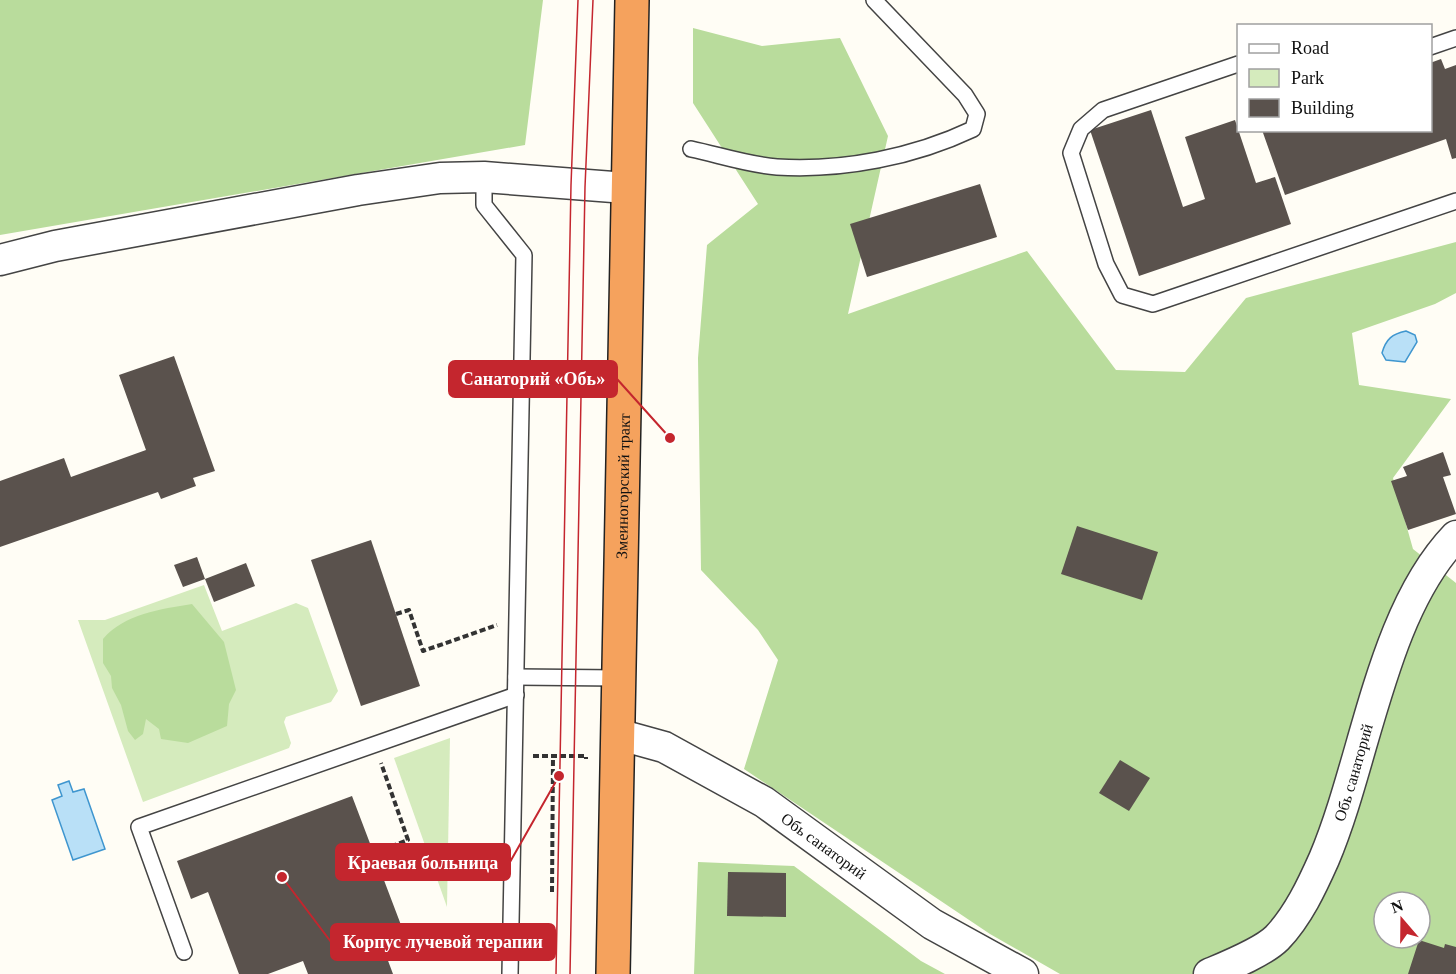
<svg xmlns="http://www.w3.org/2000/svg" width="1456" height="974" viewBox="0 0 1456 974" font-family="Georgia,serif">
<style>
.green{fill:#d5ebbd}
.forest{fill:#b9dc9c;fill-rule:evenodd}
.water{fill:#b9e0f7;stroke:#3f96cf;stroke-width:1.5}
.building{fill:#5a524d}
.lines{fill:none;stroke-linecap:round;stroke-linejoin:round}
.lane-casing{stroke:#444;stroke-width:18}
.street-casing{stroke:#444;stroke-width:33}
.highway-casing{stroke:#222;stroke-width:36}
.path{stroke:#333;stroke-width:4;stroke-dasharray:6 3;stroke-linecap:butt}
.lane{stroke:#fff;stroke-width:15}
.street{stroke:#fff;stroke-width:30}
.highway{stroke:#f5a25d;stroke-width:33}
.tram{stroke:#c4262e;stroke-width:1.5}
.labels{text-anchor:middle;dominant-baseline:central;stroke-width:6;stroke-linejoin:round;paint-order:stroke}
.street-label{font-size:16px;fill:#111;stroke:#fff}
.leader{fill:none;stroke:#c4262e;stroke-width:2}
.callout-dot{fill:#c4262e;stroke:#fff;stroke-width:2}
.callout{fill:#c4262e;stroke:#c4262e;stroke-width:2}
.callout-label{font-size:18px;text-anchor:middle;font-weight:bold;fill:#fff}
</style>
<rect width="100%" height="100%" fill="#fffdf5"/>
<g class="green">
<path d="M204,585l18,46 74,-28 12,5 30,83 -7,11 -45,15 -2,5 7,21 -2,5 -146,54 -65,-182h27z"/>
<path d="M450,738l-3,169 -53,-149z"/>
</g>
<g class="forest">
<path d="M0,0h543l-18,145 -525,90z"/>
<path d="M693,28l69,18 78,-8 48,98 -40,178 179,-63 89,119 69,2 61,-74 210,-56v51l-21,11 -83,29 7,52 92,14 -58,79 20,71 43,34v391h-396l-70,-40 -246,-165 34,-109 -20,-30 -57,-60 -3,-212 9,-113 51,-41 -65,-101zM1384,902h36v36h-36z"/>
<path d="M192,604l32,38 12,48 -7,14 -2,22 -39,17 -27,-4 -2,-10 -13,-10 -3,15 -8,6 -7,-9 -7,-26 -9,-17 -1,-12 -8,-13v-24c21,-25 58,-30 89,-35z"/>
<path d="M698,862l96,4 127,95 24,13h-251z"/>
</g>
<g class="water">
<path d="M1406,331l9,4 2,7 -12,20 -19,-2 -4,-7c4,-14 10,-19 24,-22z"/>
<path d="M69,781l4,11 11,-3 21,60 -32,11 -21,-60 10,-4 -4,-11z"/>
</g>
<g class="building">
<path d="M1441,59l4,10 11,-4v93l-4,1 -6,-20 -161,56 -23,-65h168v-67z"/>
<path d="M1151,110l32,97 22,-8 -20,-62 50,-17 21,63 19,-6 16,47 -152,52 -49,-146z"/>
<path d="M980,184l17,53 -130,40 -17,-53z"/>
<path d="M174,356l41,115 -22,7 3,8 -35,13 -3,-7 -158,55v-66l64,-23 7,19 75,-27 -27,-75z"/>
<path d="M1443,452l8,23 -8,2 13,37 -48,16 -17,-49 16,-5 -4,-9z"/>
<path d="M1077,526l81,26 -16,48 -81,-26z"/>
<path d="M371,540l49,146 -59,20 -50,-146z"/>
<path d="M197,557l8,22 -22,8 -9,-22z"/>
<path d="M246,563l9,23 -41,16 -9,-23z"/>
<path d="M1120,760l30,18 -21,33 -30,-18z"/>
<path d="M352,796l49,129 -23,9 15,40h-85l-5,-13 -35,13h-29l-31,-82 -17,7 -14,-38z"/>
<path d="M728,872l58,1v44l-59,-1z"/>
<path d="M1419,940l25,8 1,-4 11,3v27h-48z"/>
</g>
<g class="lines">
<g class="lane-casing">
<g id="lane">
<path d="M1430,47l26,-9"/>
<path d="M1238,64l-135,46 -22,19 -10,24 35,111 16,31 31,9 303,-103"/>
<path d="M691,149c28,6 58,16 86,18 66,4 137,-10 196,-38l4,-15 -12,-19 -91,-95"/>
<path d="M484,177v28l40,50 -14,719"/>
<path d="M516,677l102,1"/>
<path d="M184,952l-45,-125 377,-132"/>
</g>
</g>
<g class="street-casing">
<g id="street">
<path d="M0,260l55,-14 303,-56 82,-12 44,-1 142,11"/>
<path id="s1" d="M617,734l47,13 100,55 168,122 91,50"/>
<path id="s2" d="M1209,974c19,-8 54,-22 68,-36 21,-22 35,-52 47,-79 42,-99 57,-245 132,-323"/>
</g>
</g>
<g class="highway-casing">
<g id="highway">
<path id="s3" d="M613,974l19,-974"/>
</g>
</g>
<g class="path">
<path d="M396,614l13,-4 14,41 74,-26"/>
<path d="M533,756h53v3"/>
<path d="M374,853l34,-13 -27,-77"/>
<path d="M552,892l1,-136"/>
</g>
<use href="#lane" class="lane"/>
<use href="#street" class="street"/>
<use href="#highway" class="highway"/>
<g class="tram">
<path d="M556,974l15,-789 7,-185"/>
<path d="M570,974l15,-787 8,-187"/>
</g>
</g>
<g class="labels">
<g class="street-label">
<text stroke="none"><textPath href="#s3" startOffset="488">Змеиногорский тракт</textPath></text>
<text stroke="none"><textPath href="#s2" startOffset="261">Обь санаторий</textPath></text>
<text stroke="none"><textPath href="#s1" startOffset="237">Обь санаторий</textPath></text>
</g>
</g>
<path class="leader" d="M670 438L617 379M559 776L510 862M282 877L331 942"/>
<g class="callout-dot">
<circle cx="670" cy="438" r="6"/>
<circle cx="559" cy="776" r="6"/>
<circle cx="282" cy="877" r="6"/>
</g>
<g class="callout">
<rect x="449" y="361" width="168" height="36" rx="6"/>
<rect x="336" y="844" width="174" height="36" rx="6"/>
<rect x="331" y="924" width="224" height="36" rx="6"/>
</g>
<g class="callout-label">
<text x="533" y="385">Санаторий «Обь»</text>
<text x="423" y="869">Краевая больница</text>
<text x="443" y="948">Корпус лучевой терапии</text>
</g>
<rect x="1237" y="24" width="195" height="108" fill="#ffffff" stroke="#a0a0a0" stroke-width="1.5"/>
<rect x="1249" y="44" width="30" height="9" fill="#ffffff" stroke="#a0a0a0" stroke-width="1.5"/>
<text x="1291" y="54" font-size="18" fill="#111111">Road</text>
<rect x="1249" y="69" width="30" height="18" fill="#d5ebbd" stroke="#a0a0a0" stroke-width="1.5"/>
<text x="1291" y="84" font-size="18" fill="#111111">Park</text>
<rect x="1249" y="99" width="30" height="18" fill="#5a524d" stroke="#a0a0a0" stroke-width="1.5"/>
<text x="1291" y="114" font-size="18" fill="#111111">Building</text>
<g transform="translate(1402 920) rotate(340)"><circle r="28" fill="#ffffff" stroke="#a0a0a0" stroke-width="1.5"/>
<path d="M0-4.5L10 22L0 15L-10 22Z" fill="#c4262e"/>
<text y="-9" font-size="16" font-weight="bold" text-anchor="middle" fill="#111111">N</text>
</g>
</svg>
